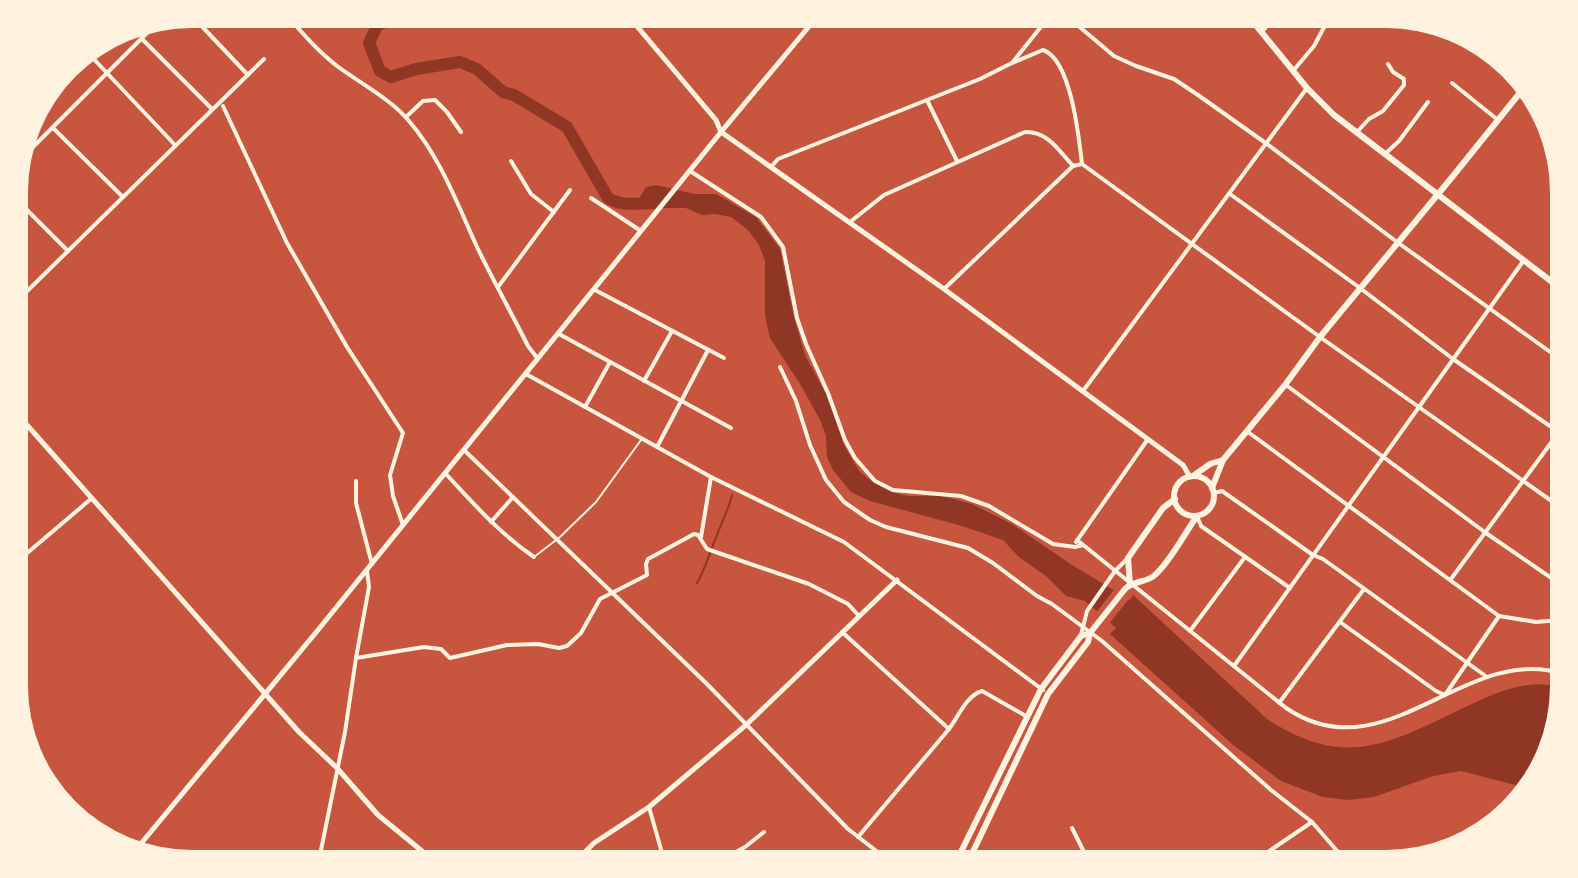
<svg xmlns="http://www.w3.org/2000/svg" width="1578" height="878" viewBox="0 0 1578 878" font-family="'IBM Plex Sans',sans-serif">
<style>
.water{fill:#8f3625}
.pier{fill:#c8553d}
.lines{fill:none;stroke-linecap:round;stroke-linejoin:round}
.stream{stroke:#8f3625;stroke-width:2}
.river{stroke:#8f3625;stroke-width:12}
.service{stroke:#fff3e0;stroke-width:2}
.minor{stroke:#fff3e0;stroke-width:4}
.tertiary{stroke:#fff3e0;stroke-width:5}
.secondary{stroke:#fff3e0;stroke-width:6}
.primary{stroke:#fff3e0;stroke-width:6}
</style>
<rect width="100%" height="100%" fill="#c8553d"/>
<path class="water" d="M656,185l38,9h22l40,23 24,32 14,68 11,38 22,41 17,49 15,26 12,10 20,11 17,4h34l30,8 40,20 60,41 58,35 3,-5 134,124c76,49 118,27 192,-9 22,-10 44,-22 69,-25 10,-2 21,0 32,1v10l-23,76 -14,15 -62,-16 -28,5 -59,21 -26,3 -25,-3 -29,-11 -13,-5 -49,-37 -122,-110 6,-6 -31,-27 -19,-5 -20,-20 -27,-19 -16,-17 -41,-14 -92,-25 -19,-9 -18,-22 -6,-13 -1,-21 -5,-14 -19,-35 -32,-49 -5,-22v-55l-6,-16 -11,-15 -17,-13 -16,-3 -13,1 -16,-7h-39l-7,-11 6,-10z"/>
<path class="pier" d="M1116,587l13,8 1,-2 2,2 -24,30 -13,-11z"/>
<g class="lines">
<path class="stream" d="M697,583c9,-16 11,-26 18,-43 6,-16 13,-29 17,-45"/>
<g class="river">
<path d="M392,18l-15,8 -8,17 11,28 11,6 25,-8 44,-7 17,7 26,23 11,3 53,32 41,71c15,10 33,4 51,5"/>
<path d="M427,18h5"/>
</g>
<path class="service" d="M534,557l26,-20 36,-35 45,-62"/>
<g class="minor">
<path d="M194,18l54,57"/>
<path d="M289,18c15,17 30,34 48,48 23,17 55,34 72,55 32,37 49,85 69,128 16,33 34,65 50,97l10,13"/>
<path d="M1069,18l45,38 22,10 38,13 24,16 69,49 130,98 163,117"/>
<path d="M1262,32l11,-14"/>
<path d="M142,39l70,70"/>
<path d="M89,54l86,91"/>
<path d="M1012,63l31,-13c28,9 36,88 39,114"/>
<path d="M1293,71l21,-25 15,-28"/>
<path d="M1452,83l46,37"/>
<path d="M927,100l30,61"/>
<path d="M223,106l64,137 60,104 56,86 -13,42 3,21 10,29"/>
<path d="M406,117l17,-16 12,-1 12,12 14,20"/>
<path d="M53,128l70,69"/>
<path d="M1356,133l13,-14 14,-8 21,-26v-6l-11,-7 -5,-8"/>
<path d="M1385,154l14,-13 29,-39"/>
<path d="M23,157l132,-132"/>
<path d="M511,161l20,33 23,18"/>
<path d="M771,167l7,-8 202,-80 32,-16 36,-45"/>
<path d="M690,171l71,46 22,30 14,71 9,26 22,49 17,47 10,18 20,23 18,9 68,6 28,10 64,38 22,3 8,-2"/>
<path d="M1230,194l130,94 93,71 107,74"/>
<path d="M591,198l50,33"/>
<path d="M19,202l49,49"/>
<path d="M850,222l34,-27 141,-63c23,-1 34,19 48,34l9,-2 238,173 240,170"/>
<path d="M498,287l72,-97"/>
<path d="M944,289l129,-123"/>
<path d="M595,290l129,68"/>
<path d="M19,299l245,-240"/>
<path d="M559,334l172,94"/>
<path d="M780,367l16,34 14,44 16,35 18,22 26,18 16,7 82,21 25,15 44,33 15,8 50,37 169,149 41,32 33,38"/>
<path d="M526,374l185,103 133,65 199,148"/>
<path d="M644,381l28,-50"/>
<path d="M1286,385l200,148 74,51"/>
<path d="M1083,391l224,-303"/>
<path d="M585,407l25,-45"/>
<path d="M1248,432l251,184"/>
<path d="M657,447l51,-97"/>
<path d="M464,450l243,234 141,145 40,31"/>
<path d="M445,473c28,30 55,61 89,84"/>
<path d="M356,481v22l16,61"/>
<path d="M1214,493l8,-2 91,64 10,4 164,118"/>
<path d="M1197,516l4,10 89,62"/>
<path d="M491,522l22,-25"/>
<path d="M701,537l10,-60"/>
<path d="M1077,540l209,168c99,67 177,-63 274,-35"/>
<path d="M1076,542l72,-103"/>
<path d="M19,560l73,-62"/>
<path d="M1451,579l108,-147"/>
<path d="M1340,622l96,69 9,4 54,-79 37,6 24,-2"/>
<path d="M1190,631l55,-74"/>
<path d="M842,632l107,97 -91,108"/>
<path d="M1081,635l6,-24 28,-40 12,-12"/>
<path d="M356,658l68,-11 17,2 9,9 57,-13 31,-1 21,4 8,-2 14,-13 19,-34 47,-24 -1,-11 2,-5 46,-25 4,1 9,14 102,35 39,20 11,12"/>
<path d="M1234,666l290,-406"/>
<path d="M1279,703l85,-114"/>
<path d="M949,729c9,-12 18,-34 33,-38l44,25"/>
<path d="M649,807l15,53"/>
<path d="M1072,828l16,32"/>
<path d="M319,860l26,-128 11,-74 13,-71 -2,-16"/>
<path d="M721,860l24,-13 19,-15"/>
<path d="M1256,860l56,-38"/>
</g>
<g class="tertiary">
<path d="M630,18l86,102 5,12 223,157 239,176 7,12"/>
<path d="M19,416l280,316 38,36 41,47 55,45"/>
<path d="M139,846l179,-216 403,-498 95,-114"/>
<path d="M577,860l17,-17 55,-36 97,-82 151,-145"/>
</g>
<path class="secondary" d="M1250,18l57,70 27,27 226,173"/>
<g class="primary">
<path d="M1193,476l17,-12 13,-4"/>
<circle cx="1194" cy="496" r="20"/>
<path d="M1212,488l11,-28 62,-75 35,-48 133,-161 70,-87"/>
<path d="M1130,584l-2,-26 35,-50 12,-9"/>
<path d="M957,860l84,-171 40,-53 9,-3"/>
<path d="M969,860l79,-166 40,-52 2,-9 35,-44c8,-9 22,-6 30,-14 15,-13 30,-42 42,-59"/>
</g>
</g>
<path d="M0 0H1578V878H0ZM192 28H1386A164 164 0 0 1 1550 192V686A164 164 0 0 1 1386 850H192A164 164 0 0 1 28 686V192A164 164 0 0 1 192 28Z" fill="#fff3e0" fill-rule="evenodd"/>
</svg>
